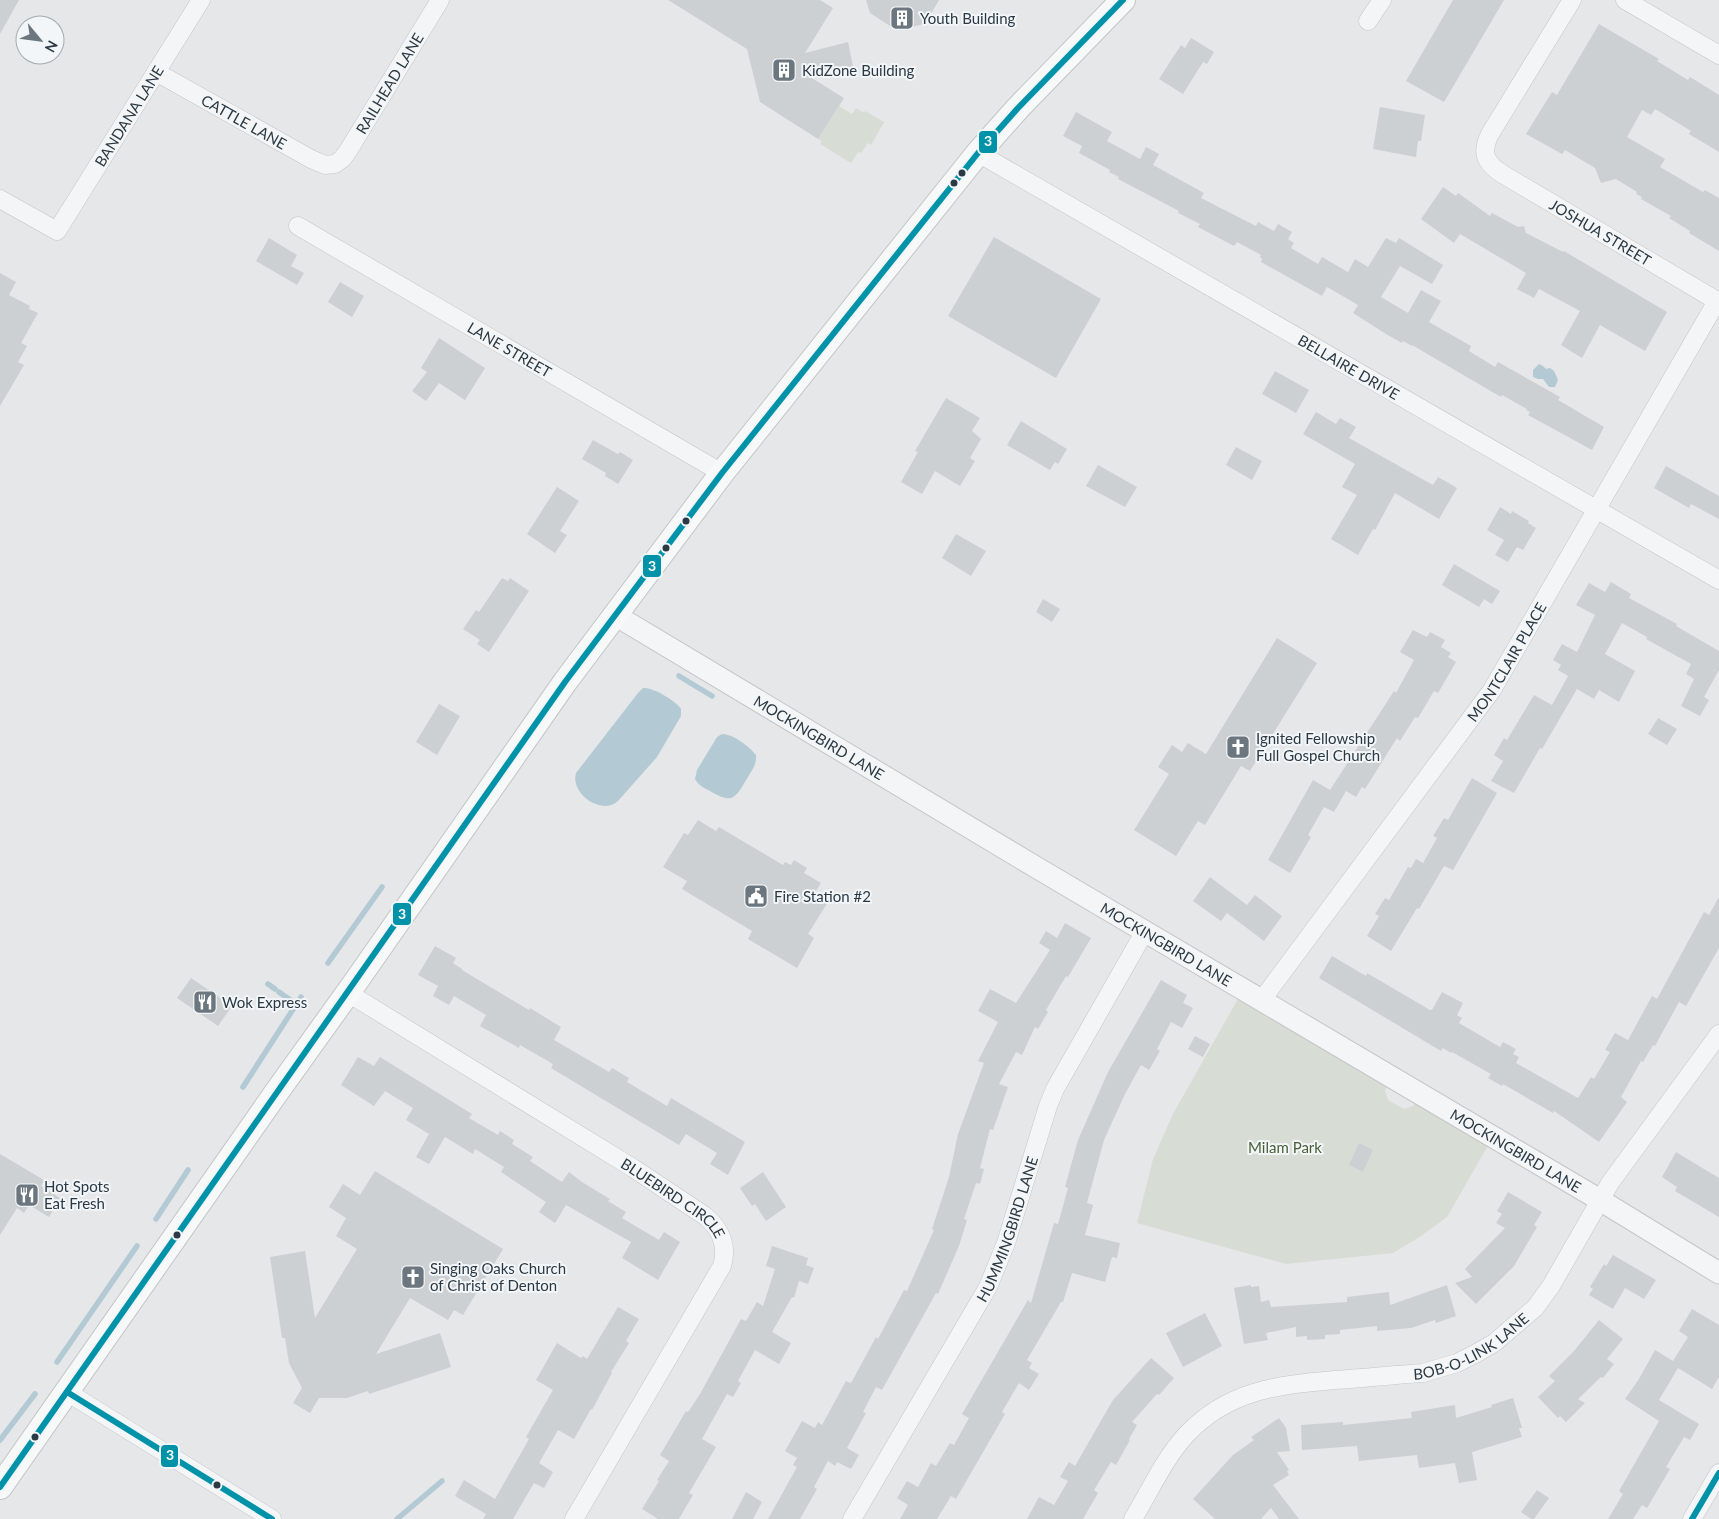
<svg xmlns="http://www.w3.org/2000/svg" width="1719" height="1519" viewBox="0 0 1719 1519" font-family="Lato,sans-serif">
<style>
.green{fill:#d7ddd5}
.water{fill:#b3cad5}
.lines{fill:none;stroke-linecap:round;stroke-linejoin:round}
.stream{stroke:#b3cad5;stroke-width:5.5}
.building{fill:#cdd0d2}
.minor-casing{stroke:#c3c5c7;stroke-width:19}
.tertiary-casing{stroke:#c3c5c7;stroke-width:23}
.secondary-casing{stroke:#c3c5c7;stroke-width:26}
.minor{stroke:#f4f5f6;stroke-width:18}
.tertiary{stroke:#f4f5f6;stroke-width:21}
.secondary{stroke:#f7f8f8;stroke-width:24}
.bus-1-casing{stroke:#f3f6f8;stroke-width:10}
.bus-1{stroke:#0092a9;stroke-width:6}
.bus-dot{fill:#2a3944;stroke:#f3f6f8;stroke-width:2}
.labels{text-anchor:middle;dominant-baseline:central;stroke-width:4;stroke-linejoin:round;paint-order:stroke}
.poi-label{font-size:15px;fill:#2a3944;stroke:#f3f6f8;text-anchor:start}
.street-label{font-size:15px;fill:#2a3944;stroke:#f3f6f8}
.park-label{font-size:15px;fill:#486037;stroke:#f3f6f8}
.line-badge{stroke:#f3f6f8;stroke-width:2}
.badge-label{font-size:14px;text-anchor:middle;font-weight:bold;fill:#fff}
</style>
<rect width="100%" height="100%" fill="#e5e7e9"/>
<g class="green">
<path d="M839,106l13,8 4,-6 8,5 1,-2 19,11 -13,23 -3,-2 -7,10 -3,-1 -7,11 -31,-19 2,-2 -4,-3z"/>
<path d="M1243,990l149,88 -7,12 3,10 16,9 9,-3 7,-12 73,43 -46,80 -26,19 -28,17 -107,11 -149,-41 16,-64 20,-45z"/>
</g>
<g class="water">
<path d="M1539,364l4,2 3,3 4,-1 4,3 4,9 -3,7h-6l-6,-8h-5l-5,-2v-7z"/>
<path d="M643,688c10,-1 33,13 38,21v7l-24,41 -39,44c-16,15 -48,-7 -42,-28l62,-80z"/>
<path d="M722,734c11,0 27,12 34,21 1,9 -4,15 -8,22 -13,21 -14,28 -38,14 -6,-3 -12,-6 -15,-12l2,-9 20,-33z"/>
</g>
<g class="lines">
<g class="stream">
<path d="M679,676l33,20"/>
<path d="M328,963l54,-76"/>
<path d="M268,984l7,5"/>
<path d="M279,992l17,12"/>
<path d="M243,1087l58,-90"/>
<path d="M156,1219l32,-49"/>
<path d="M57,1362l80,-116"/>
<path d="M0,1440l35,-46"/>
<path d="M397,1519l45,-38"/>
</g>
</g>
<g class="building">
<path d="M0,0h19l-19,34z"/>
<path d="M668,0h152l13,8 -28,45 43,-11 5,24 -43,11 34,21 -26,41 -58,-37 -13,-53z"/>
<path d="M866,0h73l-14,24 -29,6 -26,-17z"/>
<path d="M1453,0h51l-60,102 -38,-21z"/>
<path d="M1599,24l60,35 -2,2 31,19 2,-3 29,18v57l-30,-18 2,-3 -36,-22 -4,6 -9,-5 -15,27 38,22 -5,8 43,25 2,-2 14,8v53l-30,-18 1,-2 -21,-13 2,-2 -30,-17 1,-2 -6,-3 1,-2 -21,-13 -15,4 -6,-15 -30,-18 -3,4 -36,-20 26,-42 5,3z"/>
<path d="M1191,38l23,14 -7,12 -4,-2 -20,32 -24,-15 22,-34 4,3z"/>
<path d="M1380,107l45,8 -4,26h-3l-2,16 -43,-8z"/>
<path d="M1076,112l36,20 -5,9 33,18 6,-12 13,7 -6,11 51,28 -3,5 55,28 2,-4 16,9 4,-7 14,8 -4,7 6,4 -3,5 27,16 4,-7 26,15 7,-13 13,8 18,-29 10,5 3,-5 44,27 -11,19 -32,-18 -19,31 27,16 13,-23 20,11 -12,21 42,24 -2,5 26,16 3,-5 62,35 -2,3 46,27 -12,23 -64,-35 2,-3 -4,-2 1,-1 -25,-14 -1,2 -89,-52v1l-9,-5 -1,2 -16,-9 -33,-21 5,-8 -31,-18 -5,9 -61,-34 1,-3 -2,-2 1,-2 -24,-13 -3,4 -36,-19 2,-3 -22,-11 1,-2 -61,-32 1,-2 -10,-5 1,-2 -31,-17 3,-7 -19,-10z"/>
<path d="M1443,187l13,9 2,-3 32,23 2,-3 26,14 6,-1 2,7 37,19 1,-1 103,61 -22,39 -45,-26 -18,33 -21,-13 19,-34 -41,-22 -5,9 -17,-9 9,-16 -66,-39 -6,9 -33,-24z"/>
<path d="M994,237l107,62 -45,79 -108,-62z"/>
<path d="M269,238l28,17 -6,11 13,7 -7,12 -41,-24z"/>
<path d="M0,273l16,9 -7,13 21,11 -1,3 9,4 -17,30 6,3 -9,16 6,3 -24,41z"/>
<path d="M340,282l24,14 -12,21 -24,-15z"/>
<path d="M439,338l46,30 -20,32 -26,-17 -13,18 -14,-10 15,-19 -6,-4z"/>
<path d="M1275,371l34,19 -13,23 -34,-19z"/>
<path d="M946,398l34,20 -8,13 9,8 -11,19 5,3 -15,25 -25,-15 -13,23 -21,-12 17,-30 -3,-1z"/>
<path d="M1316,412l20,12 4,-6 16,9 -7,11 66,37 18,10 5,-8 19,11 -18,31 -44,-26 -20,37 -2,-1 -15,26 -27,-16 26,-44 -15,-8 13,-23 -52,-30z"/>
<path d="M1021,421l46,28 -9,15 -3,-2 -5,8 -43,-25z"/>
<path d="M593,440l25,14 2,-2 13,8 -15,24 -13,-8 1,-3 -24,-14z"/>
<path d="M1236,447l26,14 -10,19 -26,-15z"/>
<path d="M1098,465l39,22 -12,20 -39,-21z"/>
<path d="M1666,466l53,30v23l-28,-15 -2,4 -35,-20z"/>
<path d="M557,487l22,14 -19,30 7,4 -12,18 -28,-19z"/>
<path d="M1500,507l11,7 1,-3 17,10 -1,2 8,5 -13,22 -6,-3 -9,15 -13,-7 9,-15 -17,-10z"/>
<path d="M956,534l30,17 -15,25 -29,-18z"/>
<path d="M1454,564l46,27 -8,13 -8,-5 -5,8 -37,-22z"/>
<path d="M502,578l6,3 2,-3 19,13 -40,61 -12,-8 3,-4 -17,-11 13,-19 3,2z"/>
<path d="M1611,582l20,12 -2,4 48,26 -1,2 43,25v19l-15,27 5,3 -9,16 -19,-10 13,-27 -8,-5 5,-10 -45,-25 1,-2 -25,-14 -17,31 30,17 -16,31 -20,-12 -5,9 -17,-10 -35,60 -2,-1 -26,45 -23,-12 12,-20 -9,-6 10,-17 3,2 27,-45 18,10 16,-29 -10,-6 3,-5 -8,-5 9,-16 15,8 18,-37 -19,-10 13,-22 16,9z"/>
<path d="M1043,599l17,10 -8,13 -16,-10z"/>
<path d="M1413,630l14,7 3,-5 15,8 -4,7 10,6 -3,4 8,5 -18,31 -4,-2 -16,27 -3,-1 -15,24 -3,-3 -32,51 -3,-2 -6,10 -10,-6 -12,21 -10,-5 -16,28 3,2 -21,36 -22,-13 45,-80 17,10 64,-99 2,2 18,-33 -14,-8z"/>
<path d="M1277,638l40,25 -67,108 -9,-5 -36,59 -7,-4 -22,35 -42,-26 35,-56 -11,-7 14,-22 10,7 6,-9 18,11z"/>
<path d="M439,704l21,12 -23,39 -21,-13z"/>
<path d="M1658,718l19,11 -10,16 -19,-11z"/>
<path d="M1472,778l25,15 -44,77 -9,-4 -25,43 -2,-1 -26,43 -24,-15 12,-20 -4,-2 10,-16 4,2 19,-33 3,1 5,-9 7,4 14,-25 -4,-2 11,-18 4,2z"/>
<path d="M698,820l18,11 3,-4 64,38 2,-3 6,3 3,-5 13,8 -3,5 17,10 -7,11 14,8 -20,32 6,4 -17,30 -49,-29 4,-8 -70,-42 5,-8 -24,-14 21,-34 4,2z"/>
<path d="M1210,877l37,28 8,-10 27,21 -18,25 -37,-28 -6,8 -28,-20z"/>
<path d="M1719,897v51l-33,58 -7,-4 -24,44 -2,-1 -10,17 -2,-1 -20,36 6,5 -28,40 -45,-31 -1,2 -50,-29 -1,2 -14,-8 3,-4 -39,-22 -1,1 -8,-5 -2,3 -122,-73 13,-22 34,20 1,-3 63,37h2l10,-18 21,11 -6,12 5,3 -3,5 41,24 3,-5 13,7 -3,5 6,3 -3,6 62,35 13,-21 3,2 16,-27 -5,-2 10,-17 13,7 24,-44 5,3 47,-87 5,3z"/>
<path d="M1065,923l26,15 -23,39 -2,-1 -20,34 2,2 -10,17 -3,-2 -13,28 -6,-3 -17,32 9,3 -15,43 -3,-1 -10,39 4,1 -4,15 -4,-1 -12,36 3,1 -8,26 -21,48 -2,-1 -54,97 -6,-3 -13,25 3,1 -19,35 12,7 -8,14 -14,-7 -2,4 -7,-5 -14,26 3,2 -17,30h-32l29,-52 -4,-2 4,-7 -12,-7 17,-30 13,7 3,-6 4,3 24,-44 5,2 25,-46 2,2 26,-49 3,1 27,-61 -2,-1 17,-52 9,-43 26,-71 -6,-2 20,-39 -20,-11 12,-22 26,14 34,-53 -11,-7 7,-12 11,7z"/>
<path d="M435,946l21,12 -3,5 9,6v1l67,40 1,-2 31,19 -7,13 55,32 3,-4 17,10 -2,4 40,24 4,-8 74,44 -17,33 -18,-11 7,-11 -31,-19 -7,11 -128,-77 2,-4 -33,-19 -1,3 -39,-22 6,-11 -32,-19 -5,9 -16,-9 5,-10 -20,-11z"/>
<path d="M191,978l41,28 -14,20 -41,-28z"/>
<path d="M1161,980l26,15 -4,8 10,5 -11,20 -11,-6 -14,27 3,2 -11,19 -8,-5 -16,29 -21,46 -17,63 6,2 -8,30 35,8 -3,15 -5,-1 -7,25 -33,-9 -9,29h-2l-34,58 5,3 -3,5 10,6 -10,16 -10,-7 -17,29 3,2 -49,85 -5,-3 -14,23h-37l8,-14 -11,-7 10,-17 11,6 13,-24 5,3 14,-23 4,2 15,-27 -7,-4 66,-114 3,3 23,-80 4,1 10,-36 -3,-1 13,-47 30,-68z"/>
<path d="M1195,1036l15,8 -7,13 -15,-8z"/>
<path d="M358,1057l16,9 6,-9 92,57 -3,4 29,17 2,-4 14,9 -2,4 21,13 -3,4 32,21 7,-10 13,10 28,17 -2,2 18,11 -4,6 37,22 5,-8 16,10 -22,38 -36,-22 9,-16 -65,-37 -11,18 -16,-11 7,-10 -45,-30 3,-5 -29,-18 -2,5 -28,-17 -16,27 -13,-7 13,-23 -23,-14 7,-12 -28,-17 -11,15 -33,-21z"/>
<path d="M1359,1143l14,7 -10,22 -14,-7z"/>
<path d="M1676,1152l43,26v39l-44,-26 2,-4 -15,-10z"/>
<path d="M0,1154l44,26 -3,6 19,12 -11,19 -20,-12 -5,8 -7,-5 -17,27z"/>
<path d="M375,1171l128,78 -40,66 -9,-5 -6,10 -38,-22 -34,56 64,-21 11,34 -82,27 -1,-3 -21,7h-28l-9,15 -17,-10 9,-15 -13,-25 -4,-25h-3l-12,-81 35,-6 10,67 42,-69 -21,-13 10,-18 -17,-11 14,-23 17,11z"/>
<path d="M763,1172l23,35 -20,14 -11,-17 -3,2 -12,-18z"/>
<path d="M1508,1192l34,20 -8,13 3,2 -23,39 -38,38 -21,-21 17,-6 -7,-8 40,-41 -9,-5 6,-9 -5,-3z"/>
<path d="M772,1246l36,12 -2,7 8,3 -6,16 -9,-3 -5,17 -2,-1 -20,35 19,11 -12,21 -24,-14 -17,31 3,2 -8,14 -6,-3 -25,45 14,8 -27,46 4,2 -14,24h-21l-16,-10 17,-28 -2,-1 12,-19 -9,-6 26,-44 2,1 12,-18 41,-75 5,2 11,-19 6,4 12,-37 -9,-3z"/>
<path d="M1613,1255l43,25 -12,19 -19,-11 -12,21 -24,-14 4,-6 -3,-2 14,-23 2,2z"/>
<path d="M1251,1285v2l8,-1 2,16 8,-2 2,7 76,-5v-5l42,-5 1,13 57,-20 9,31 -20,7 -1,-3 -24,8 -34,3v-5l-37,4v4l-15,1v4l-18,1v-4l-11,1v-10l-30,6 2,7 -24,4 -10,-56z"/>
<path d="M618,1307l21,12 -13,22 3,2 -18,29 1,1 -20,37 -1,-1 -17,30 -16,-9 -19,33 14,9 -9,16 -10,-5 -21,36h-30l3,-5 -31,-18 9,-16 31,19 34,-60 -3,-2 27,-47 -17,-10 21,-37 24,15 2,-2 4,3z"/>
<path d="M1692,1309l27,16v52l-7,12 -34,-21 -19,32 40,24 -9,16 -6,-3 -18,30 4,2 -23,39 -5,-3 -9,14h-25l15,-25 -4,-3 40,-70 -34,-22 14,-20 16,-29 18,11 15,-24 -9,-6z"/>
<path d="M1205,1313l17,33 -39,21 -17,-34z"/>
<path d="M1599,1320l24,19 -16,20 7,5 -11,14 -2,-1 -23,22 7,4 -19,19 -6,-6 -2,2 -20,-21 17,-16 -6,-5 25,-25z"/>
<path d="M1151,1358l23,20 -15,17 -2,-1 -25,28 5,3 -8,14 1,1 -14,25 -5,-3 -17,28 4,3 -15,26h-56l12,-22 15,8 14,-24 -8,-4 9,-15 6,4 38,-66z"/>
<path d="M1513,1398l9,30h-3l3,9 -50,15 5,28 -18,3 -4,-20 -36,5 -2,-13 -58,6 -2,-15 -55,4 -1,-25 42,-3v3l69,-7 -1,-6 44,-7 1,13 36,-11 -1,-2z"/>
<path d="M1279,1418l7,10 4,23 -13,1 12,18 -2,1 2,4 -16,10 26,34h-20l-8,-11 -10,11h-46l-22,-20 40,-44 21,-15 -3,-3z"/>
<path d="M1537,1490l12,8 -15,21h-3l-10,-7z"/>
<path d="M746,1492l16,10 -9,17h-21z"/>
</g>
<g class="lines">
<g class="minor-casing">
<g id="minor">
<path id="s1" d="M1572,0l-82,134c-10,20 -4,30 14,41l215,127"/>
<path d="M1625,0l94,55"/>
<path d="M1368,21l14,-21"/>
<path id="s2" d="M156,72l155,87 14,6 10,-1 7,-5 6,-8 92,-151"/>
<path id="s3" d="M978,153l741,427"/>
<path id="s4" d="M0,199l57,32 144,-231"/>
<path id="s5" d="M298,226l424,247"/>
<path id="s6" d="M348,993l285,175 72,48c16,13 23,30 17,50l-148,253"/>
<path id="s7" d="M1261,1001l231,-311 225,-389"/>
<path d="M67,1392l205,127"/>
<path id="s8" d="M852,1519l136,-232 18,-44 42,-137 7,-17 90,-158"/>
<path id="s9" d="M1133,1519c17,-28 31,-60 53,-84 42,-45 92,-50 149,-55 29,-2 59,-5 88,-7l34,-10 18,-9 19,-11 41,-35 16,-22 59,-103 109,-149"/>
<path d="M1692,1519l27,-46"/>
</g>
</g>
<g class="tertiary-casing">
<g id="tertiary">
<path id="s10" d="M615,615l424,254 561,331 119,73"/>
</g>
</g>
<g class="secondary-casing">
<path id="secondary" d="M0,1487l276,-394 81,-113 208,-298 157,-209 256,-320 40,-45 105,-108"/>
</g>
<use href="#minor" class="minor"/>
<use href="#tertiary" class="tertiary"/>
<use href="#secondary" class="secondary"/>
<g class="bus-1-casing">
<g id="bus-1">
<path d="M67,1392l205,127"/>
<path d="M0,1487l565,-805 157,-209 256,-320 40,-45 105,-108"/>
<path d="M1692,1519l27,-46"/>
</g>
</g>
<use href="#bus-1" class="bus-1"/>
</g>
<defs>
<g id="building-square" transform="scale(1.25)"><rect x="-9" y="-9" width="18" height="18" rx="4" fill="#6b767e" stroke="#f3f6f8"/><path d="M-4-6H4V6H1V3H-1V6H-4ZM-2.5-4.3h1.7v1.8h-1.7ZM.8-4.3h1.7v1.8H.8ZM-2.5-1h1.7V.8h-1.7ZM.8-1h1.7V.8H.8Z" fill="#fff"/></g>
<g id="church-square" transform="scale(1.25)"><rect x="-9" y="-9" width="18" height="18" rx="4" fill="#6b767e" stroke="#f3f6f8"/><path d="M-1.2-6h2.4v3.5h3.3v2.4h-3.3V6h-2.4V-.1h-3.3v-2.4h3.3Z" fill="#fff"/></g>
<g id="civic-square" transform="scale(1.25)"><rect x="-9" y="-9" width="18" height="18" rx="4" fill="#6b767e" stroke="#f3f6f8"/><path d="M-.6-6.5H3V-4.5H.6V-3L4-1V1h2V6H-6V1h2V-1L-.6-3ZM-1.2 2.5V6h2.4V2.5Z" fill="#fff"/></g>
<g id="restaurant-square" transform="scale(1.25)"><rect x="-9" y="-9" width="18" height="18" rx="4" fill="#6b767e" stroke="#f3f6f8"/><path d="M-5-6h1v4h1v-4h1v4h1v-4h1v5L-1.5 .5V6h-2V.5L-5-1ZM5-6V6H3V1.5H1.5Q1.5-4 5-6Z" fill="#fff"/></g>
</defs>
<g fill-rule="evenodd">
<use href="#building-square" x="902" y="18"/>
<use href="#building-square" x="784" y="70"/>
<use href="#church-square" x="1238" y="747"/>
<use href="#civic-square" x="756" y="896"/>
<use href="#restaurant-square" x="205" y="1002"/>
<use href="#restaurant-square" x="27" y="1195"/>
<use href="#church-square" x="413" y="1277"/>
</g>
<g class="bus-dot">
<circle cx="962" cy="173" r="4.5"/>
<circle cx="954" cy="183" r="4.5"/>
<circle cx="686" cy="521" r="4.5"/>
<circle cx="666" cy="548" r="4.5"/>
<circle cx="177" cy="1235" r="4.5"/>
<circle cx="35" cy="1437" r="4.5"/>
<circle cx="217" cy="1485" r="4.5"/>
</g>
<g class="labels">
<g class="poi-label">
<text x="920" y="18">Youth Building</text>
<text x="802" y="70">KidZone Building</text>
<text x="1256" y="738">Ignited Fellowship<tspan x="1256" dy="17">Full Gospel Church</tspan></text>
<text x="774" y="896">Fire Station #2</text>
<text x="222" y="1002">Wok Express</text>
<text x="44" y="1186">Hot Spots<tspan x="44" dy="17">Eat Fresh</tspan></text>
<text x="430" y="1268">Singing Oaks Church<tspan x="430" dy="17">of Christ of Denton</tspan></text>
</g>
<g class="street-label">
<text stroke="none"><textPath href="#s2" startOffset="301">RAILHEAD LANE</textPath></text>
<text stroke="none"><textPath href="#s4" startOffset="201">BANDANA LANE</textPath></text>
<text stroke="none"><textPath href="#s2" startOffset="101">CATTLE LANE</textPath></text>
<text stroke="none"><textPath href="#s1" startOffset="319">JOSHUA STREET</textPath></text>
<text stroke="none"><textPath href="#s5" startOffset="245">LANE STREET</textPath></text>
<text stroke="none"><textPath href="#s3" startOffset="428">BELLAIRE DRIVE</textPath></text>
<text stroke="none"><textPath href="#s7" startOffset="419">MONTCLAIR PLACE</textPath></text>
<text stroke="none"><textPath href="#s10" startOffset="238">MOCKINGBIRD LANE</textPath></text>
<text stroke="none"><textPath href="#s10" startOffset="642">MOCKINGBIRD LANE</textPath></text>
<text stroke="none"><textPath href="#s10" startOffset="1048">MOCKINGBIRD LANE</textPath></text>
<text stroke="none"><textPath href="#s6" startOffset="385">BLUEBIRD CIRCLE</textPath></text>
<text stroke="none"><textPath href="#s8" startOffset="330">HUMMINGBIRD LANE</textPath></text>
<text stroke="none"><textPath href="#s9" startOffset="406">BOB-O-LINK LANE</textPath></text>
</g>
<g class="park-label">
<text x="1285" y="1147">Milam Park</text>
</g>
</g>
<g class="line-badge">
<rect x="978" y="130" width="20" height="24" rx="5" fill="#0092a9"/>
<rect x="642" y="554" width="20" height="24" rx="5" fill="#0092a9"/>
<rect x="392" y="902" width="20" height="24" rx="5" fill="#0092a9"/>
<rect x="160" y="1444" width="19" height="24" rx="5" fill="#0092a9"/>
</g>
<g class="badge-label">
<text x="988" y="146">3</text>
<text x="652" y="571">3</text>
<text x="402" y="919">3</text>
<text x="170" y="1460">3</text>
</g>
<g transform="translate(40 40) rotate(119)"><circle r="24" fill="#f3f6f8" stroke="#a3aab0"/>
<path d="M0-4L9 19L0 12L-9 19Z" fill="#6b767e"/>
<text y="-8" font-size="14" font-weight="bold" text-anchor="middle" fill="#2a3944">N</text>
</g>
</svg>
